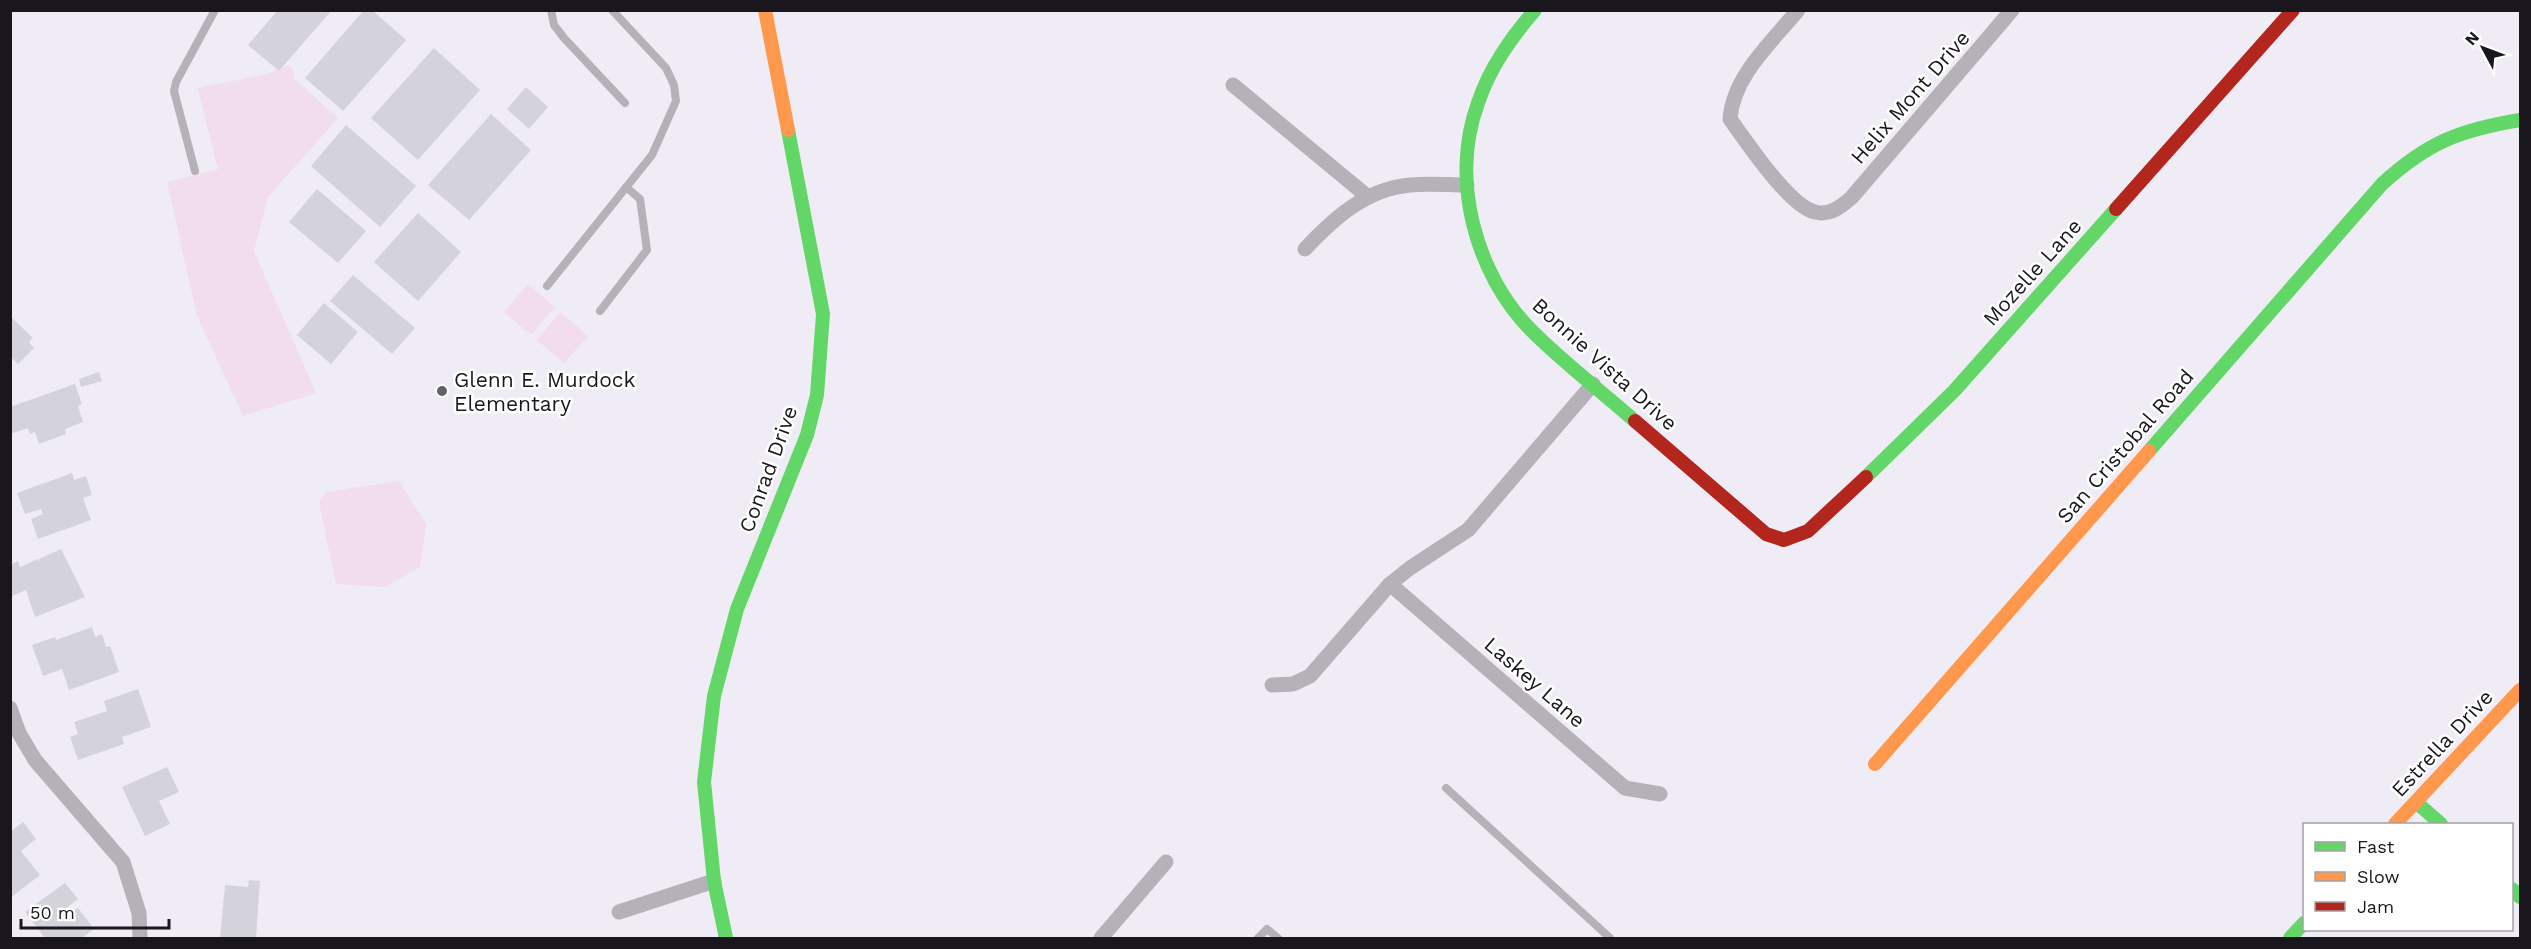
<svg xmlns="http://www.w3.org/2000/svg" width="2531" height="949" viewBox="0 0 2531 949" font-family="'Work Sans',sans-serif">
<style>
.green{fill:#f1ddec}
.building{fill:#d4d3db}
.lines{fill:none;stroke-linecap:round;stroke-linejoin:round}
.lane{stroke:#b6b1b8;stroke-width:8}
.street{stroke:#b6b1b8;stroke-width:15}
.fast{stroke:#63d668;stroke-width:14}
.slow{stroke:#ff974d;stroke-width:14}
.jam{stroke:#b3261e;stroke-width:14}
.poi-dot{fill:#646269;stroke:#fff;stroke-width:2}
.labels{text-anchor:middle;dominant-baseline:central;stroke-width:5;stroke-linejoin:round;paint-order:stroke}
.street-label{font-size:21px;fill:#19171d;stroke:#fff}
.poi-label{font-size:21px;fill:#19171d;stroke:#fff;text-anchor:start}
</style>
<rect width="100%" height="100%" fill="#efecf6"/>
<g class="green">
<path d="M290,65l5,8 -2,5 45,40 -70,79 -14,54 62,142 -73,23 -46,-100 -30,-134 51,-13 -20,-81 69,-14z"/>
<path d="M528,284l27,23 -24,28 -27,-23z"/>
<path d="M560,312l28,24 -24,27 -27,-23z"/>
<path d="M399,481l27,43 -6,43 -35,20 -49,-3 -17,-82 8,-10z"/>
</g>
<g class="building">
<path d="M278,10h54l-53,61 -31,-26z"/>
<path d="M364,10h8l34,30 -63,71 -38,-33z"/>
<path d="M434,48l46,42 -62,70 -47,-42z"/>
<path d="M526,87l22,20 -19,22 -22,-20z"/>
<path d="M491,114l40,36 -62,70 -41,-35z"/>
<path d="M346,125l70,61 -36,41 -69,-61z"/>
<path d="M317,189l49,42 -28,32 -49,-41z"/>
<path d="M418,213l43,39 -43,49 -44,-39z"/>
<path d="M353,275l62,53 -23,26 -62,-53z"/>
<path d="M324,303l34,29 -27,32 -34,-29z"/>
<path d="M10,316l23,22 -4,4 5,6 -16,16 -5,-5 -3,2z"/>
<path d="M99,372l3,9 -21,6 -2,-8z"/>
<path d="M75,384l7,20 -4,2 5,16 -18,7 1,5 -27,10 -4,-12 -5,2 -2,-6 -18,6v-27z"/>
<path d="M72,473l2,7 12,-4 6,19 -9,3 8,22 -53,19 -7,-20 12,-5 -2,-5 -16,5 -8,-21z"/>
<path d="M61,549l24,48 -50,20 -9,-27 -16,7v-32l8,-4 2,6 18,-8 1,4v-4z"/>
<path d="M92,627l3,10 7,-3 4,13 4,-1 9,26 -50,18 -7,-21 -19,7 -11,-31 23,-8 1,3z"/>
<path d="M138,689l13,38 -29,10 2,7 -46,16 -8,-23 8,-3 -4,-12 33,-11 -3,-10z"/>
<path d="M167,767l12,25 -20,9 11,23 -25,12 -23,-49z"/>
<path d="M23,822l13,17 -15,12 19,24 -30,23v-66z"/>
<path d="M249,880l11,1 -4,57h-36l5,-53 23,2z"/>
<path d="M65,883l13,16 -16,12 4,5 12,-8 16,21 -12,9h-37l-20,-26z"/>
</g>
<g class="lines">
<g class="lane">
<path d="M551,10l3,15 10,13 61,65"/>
<path d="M195,171l-21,-80 2,-9 39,-72"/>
<path d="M547,286l105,-131 24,-54 -2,-16 -8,-17 -54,-58"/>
<path d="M600,311l47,-61 -7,-51 -14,-12"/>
<path d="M1446,788l164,150"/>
<path d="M1258,938l9,-9 11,9"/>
</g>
<g class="street">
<path d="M1798,10c-26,32 -65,66 -68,109 16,22 59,87 85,93 15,4 27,-6 37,-15l160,-187"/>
<path d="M1233,85l134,111"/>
<path d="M1305,249c29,-31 61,-60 105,-64 19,-2 38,0 57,0"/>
<path d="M1390,584l235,204 35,6"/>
<path d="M1272,685l21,-1 17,-8 80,-92 20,-16 58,-38 125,-146"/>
<path d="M10,708l9,25 16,27 88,102 16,51 1,25"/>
<path d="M619,912l95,-31"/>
<path d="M1101,938l65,-76"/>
</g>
<g class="fast">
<path d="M1535,10c-24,28 -45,57 -57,93 -28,76 -3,171 54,228 32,32 69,60 103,90"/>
<path d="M2149,451l233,-267c46,-42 78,-54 138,-64"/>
<path d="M1866,477l88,-86 162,-182"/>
<path d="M2416,802l25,22"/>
<path d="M2512,889l8,8"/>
<path d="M726,938l-12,-57 -10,-99 10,-86 23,-87 70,-174 10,-40 6,-81 -35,-184"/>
<path d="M2290,938l14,-15"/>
</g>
<g class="slow">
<path d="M765,10l23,120"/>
<path d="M1875,764l274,-313"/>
<path d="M2395,824l125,-134"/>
</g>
<g class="jam">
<path d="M2116,209l177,-199"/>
<path d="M1635,421l131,113 18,6 24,-9 58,-54"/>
</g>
</g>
<circle class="poi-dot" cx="442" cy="391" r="6"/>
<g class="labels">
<g class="street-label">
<text transform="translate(1910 97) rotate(-49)">Helix Mont Drive</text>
<text transform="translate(2032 272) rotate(-48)">Mozelle Lane</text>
<text transform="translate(1605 364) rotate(42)">Bonnie Vista Drive</text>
<text transform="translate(2125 446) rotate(-49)">San Cristobal Road</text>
<text transform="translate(768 469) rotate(-70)">Conrad Drive</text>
<text transform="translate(1535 682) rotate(41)">Laskey Lane</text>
<text transform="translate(2442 743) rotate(-47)">Estrella Drive</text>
</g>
<g class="poi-label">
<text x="454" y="379">Glenn E. Murdock<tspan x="454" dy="24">Elementary</tspan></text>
</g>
</g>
<rect width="2531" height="949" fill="none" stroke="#19171d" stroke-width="24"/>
<rect x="2303" y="823" width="210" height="108" fill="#ffffff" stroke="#a3a2a5" stroke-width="1.5"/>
<rect x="2315" y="842" width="30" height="9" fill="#63d668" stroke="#a3a2a5" stroke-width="1.5"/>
<text x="2357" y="853" font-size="18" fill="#19171d">Fast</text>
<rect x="2315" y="872" width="30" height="9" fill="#ff974d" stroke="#a3a2a5" stroke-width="1.5"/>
<text x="2357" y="883" font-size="18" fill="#19171d">Slow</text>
<rect x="2315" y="902" width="30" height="9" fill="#b3261e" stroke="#a3a2a5" stroke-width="1.5"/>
<text x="2357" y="913" font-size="18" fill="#19171d">Jam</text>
<g transform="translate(2483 48) rotate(311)" stroke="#ffffff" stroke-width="4.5" paint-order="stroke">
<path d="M0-4.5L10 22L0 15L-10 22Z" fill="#19171d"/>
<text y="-9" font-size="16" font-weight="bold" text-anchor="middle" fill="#19171d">N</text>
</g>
<path d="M21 919v9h148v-9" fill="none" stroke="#19171d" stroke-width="3"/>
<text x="30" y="919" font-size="18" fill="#19171d" stroke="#ffffff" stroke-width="4.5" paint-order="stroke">50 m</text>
</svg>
